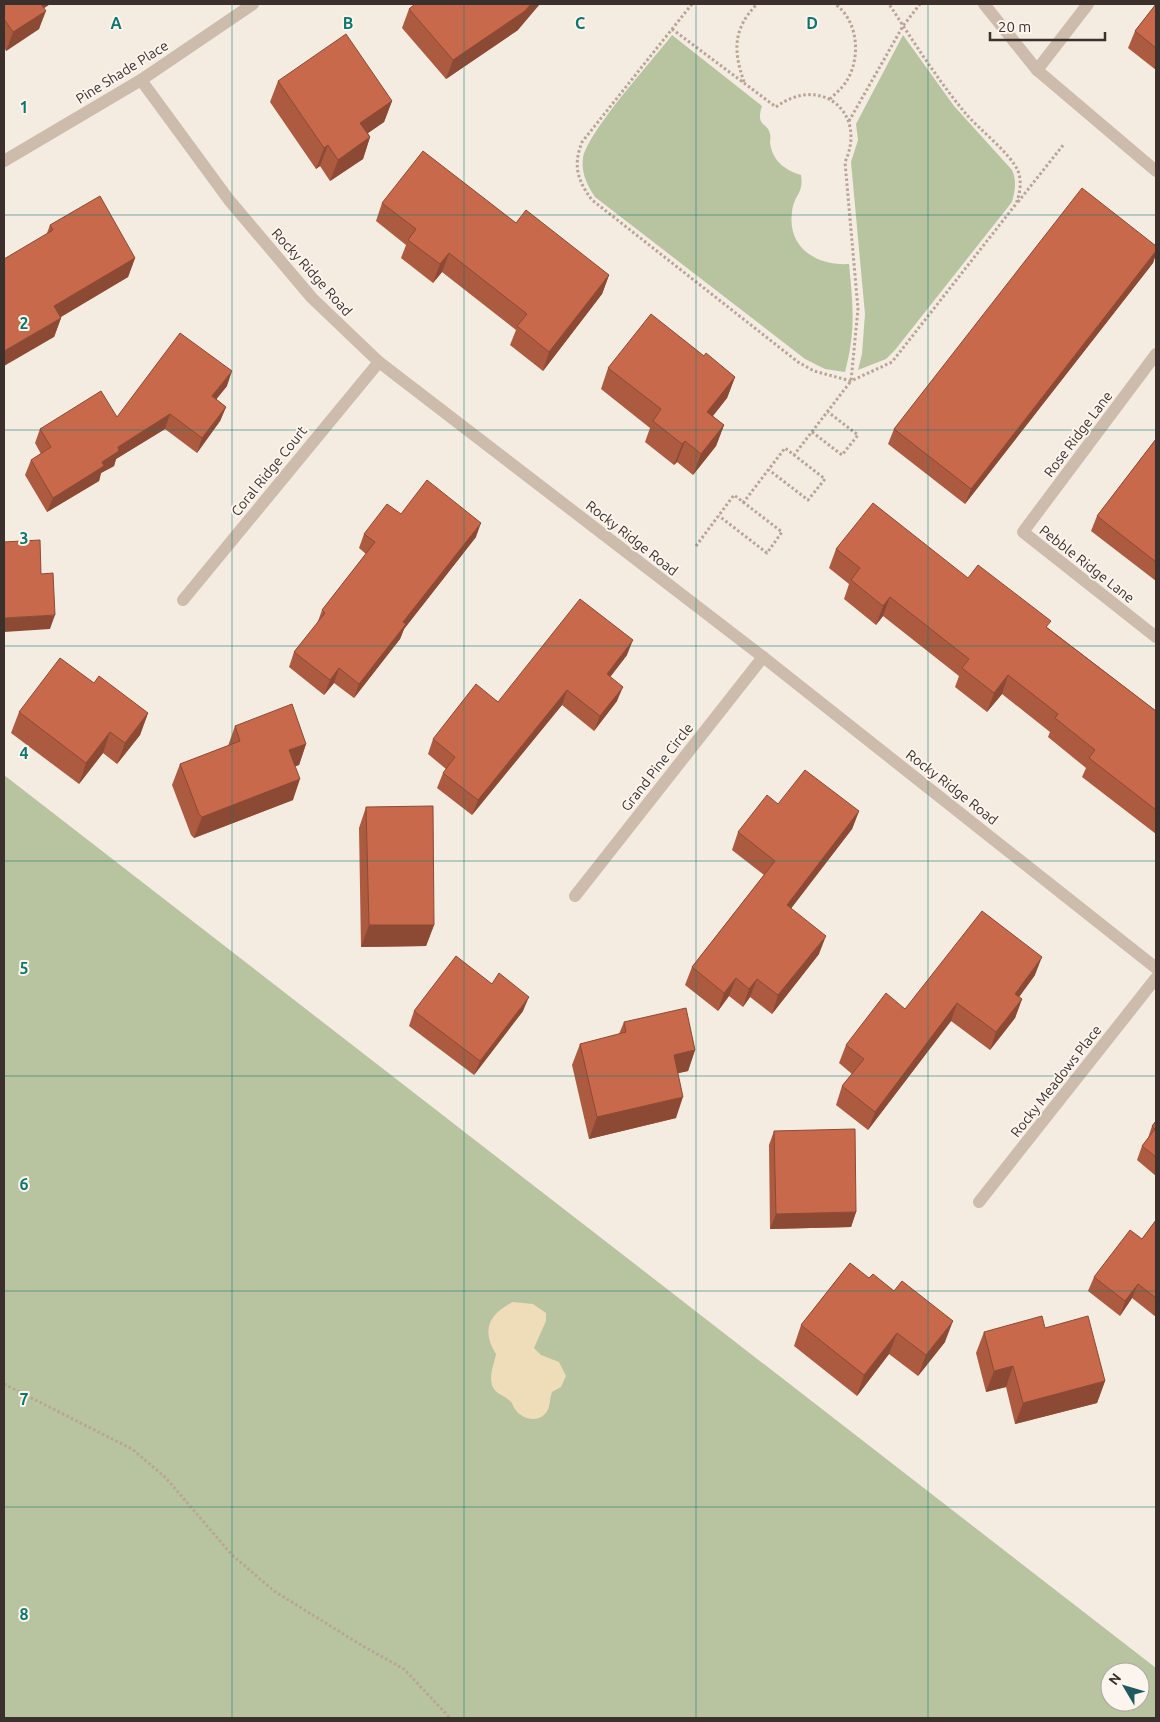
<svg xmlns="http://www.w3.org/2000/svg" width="1160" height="1722" viewBox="0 0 1160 1722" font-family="Ubuntu,sans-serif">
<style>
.green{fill:#b8c4a0;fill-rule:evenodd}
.sand{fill:#efdcb8}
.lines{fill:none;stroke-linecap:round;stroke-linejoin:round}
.path{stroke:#b9a596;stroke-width:3;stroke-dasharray:2.5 2.5;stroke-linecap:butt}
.minor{stroke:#cdbbac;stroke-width:12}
.wall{fill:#ac5a40}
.shaded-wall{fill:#8c4a34}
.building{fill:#c8694b;stroke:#8c4a34}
.grid{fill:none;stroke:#0f766e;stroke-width:1;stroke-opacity:0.55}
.labels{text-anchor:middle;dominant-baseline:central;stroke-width:4;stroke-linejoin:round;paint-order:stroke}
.street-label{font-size:14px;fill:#3b302b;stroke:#fbf5ee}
.grid-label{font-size:16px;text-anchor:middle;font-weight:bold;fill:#0f766e;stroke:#fbf5ee;stroke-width:4;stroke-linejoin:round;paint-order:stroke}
</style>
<rect width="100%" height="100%" fill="#f4ebe1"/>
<g class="green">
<path d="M672,35l90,71c-7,21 6,16 8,28 1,3 0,6 0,8 2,19 15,28 31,33 3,19 -7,19 -9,37 -5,36 25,54 57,52 4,41 7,67 -4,108l-20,-3 -20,-10 -210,-162c-8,-12 -14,-24 -12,-39 5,-27 70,-98 89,-123z"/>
<path d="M903,35l51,71 58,64c5,11 3,21 0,32l-117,148 -9,9 -28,11 4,-16 3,-40 -14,-152 7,-22 -2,-16z"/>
<path d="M4,775l1152,893v50h-1152zM1110,1672h30v30h-30z"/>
</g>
<path class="sand" d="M513,1302l20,2 13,9v8l-12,27 7,7 18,7 7,14 -5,11 -9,5c-3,7 -1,16 -7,22 -8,9 -24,5 -30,-5 -3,-4 -2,-6 -6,-9 -7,-6 -14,-6 -17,-15 -3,-11 2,-20 4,-31 -15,-24 -7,-40 17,-52z"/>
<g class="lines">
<g class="path">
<path d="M692,4l-110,138c-9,23 -5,38 10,58l206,162 16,9 37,10 41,-19 124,-158c4,-11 6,-22 2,-33 -7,-17 -39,-42 -52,-57 -29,-35 -53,-73 -77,-110"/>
<path d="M672,29l104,78c44,-33 92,5 69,55l13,147 -7,72 -57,74"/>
<path d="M744,82c-11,-32 -11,-53 13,-78"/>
<path d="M830,99c5,-5 12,-11 16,-17 15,-23 13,-61 -11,-78"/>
<path d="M849,121l54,-95 17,-22"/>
<path d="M1018,202l46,-58"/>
<path d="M812,432l30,23 16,-20 -30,-23"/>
<path d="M743,503l42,-55 40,31 -17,21 -39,-30"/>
<path d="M696,546l38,-51 48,37 -15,21 -48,-37"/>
<path d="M4,1384l128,65 34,29 66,77 42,36 87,54 43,24 46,49"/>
</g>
<g class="minor">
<path d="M984,4l53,66 119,101"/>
<path d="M1037,70l51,-66"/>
<path d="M141,80l88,120 83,98 67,64 384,295 393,311"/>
<path d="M4,161l137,-81 112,-76"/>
<path d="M1156,354l-133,178 133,105"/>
<path d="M183,600l196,-238"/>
<path d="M575,896l188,-239"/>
<path d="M979,1202l177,-224"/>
</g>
</g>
<g class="wall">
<path d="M4,4h46l-6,4 -5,21 -33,22 -2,-4z"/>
<path d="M1156,4v66l-28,-22 7,-17z"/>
<path d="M409,9l109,21 -72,49 -44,-51z"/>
<path d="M278,81l114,20 -8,21 -16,11 2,4 -7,22 -33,22 -10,-15 -4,3 -46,-67z"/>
<path d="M382,203l134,20 93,52 -7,19 -59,77 -33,-26 6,-15 -74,-58 -9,11 -32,-25 5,-13 -30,-24z"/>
<path d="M50,225l85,33 -7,19 -67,40v1l-7,19 -7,-104z"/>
<path d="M1156,246v8l-3,9 -188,241 -77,-60 6,-15z"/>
<path d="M704,356l31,21 -8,21 -14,18 11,9 -8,21 -23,29 -16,-13 -3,3 -29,-23 5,-14 -49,-39 7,-21z"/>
<path d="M227,386l-11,13 10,8 -6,14 -23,32 -32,-24 -49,30 -2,7 -13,7 -2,8 -52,31 -22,-37 6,-15 10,-6 -6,-11 5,-14 77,-12z"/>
<path d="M1156,439v142l-65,-50 6,-15z"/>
<path d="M401,514l75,23 -72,92 -4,10 -46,59 -20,-15 -10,12 -35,-28 5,-15 23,-28 5,-14 44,-56 -7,-6 5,-14z"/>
<path d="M836,549l132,29 80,50 108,83v123l-74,-57 4,-9 -38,-31 2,-5 -48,-38 -15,18 -32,-25 4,-11 -76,-60 -7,9 -32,-26 5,-15 -20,-16z"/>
<path d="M627,655l-17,22 7,24 -23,30 -32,-26 -90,110 -35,-27 6,-15 3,-4 -18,-15 5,-15 65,-37z"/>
<path d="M94,683l54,30 -8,22 -23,29 -14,-11 -24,31 -68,-51 8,-21z"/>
<path d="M235,726l71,18 -7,21 -4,1 -2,34 -99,38 -3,-3 -19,-50 8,-21 48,-18z"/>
<path d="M778,804l81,7 -7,18 -61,79 28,46 -47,60 -22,-17 -7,10 -14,-11 -11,15 -33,-26 7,-18 72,-92 -32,-25 6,-18z"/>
<path d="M366,807l68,118 -8,21 -65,1 -2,-119z"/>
<path d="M1035,975l-16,22 3,2 -7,19 -25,32 -39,-29 -83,109 -32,-25 6,-19 10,-12 -13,-11 7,-18 59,-36z"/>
<path d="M492,984l31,27 -49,64 -65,-49 5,-15z"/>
<path d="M624,1022l71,28 -7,21 -10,2 -2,45 -87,21 -17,-74 8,-21 39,-10z"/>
<path d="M1156,1121v55l-19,-16 5,-14 6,-8 4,-12z"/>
<path d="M774,1131l82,81 -5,15 -81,2 -1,-84z"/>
<path d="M1156,1220v97l-24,-19 -12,18 -32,-25 6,-14 48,-38z"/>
<path d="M850,1263l95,79 -27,34 -29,-22 -32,42 -63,-50 7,-21z"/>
<path d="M1045,1328l60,53 -8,22 -82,21 -9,-37 -20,5 -10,-39 8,-21z"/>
</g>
<g class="shaded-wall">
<path d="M35,4h15l-19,13z"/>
<path d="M531,4h9l-22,26 -72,49 7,-19z"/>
<path d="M46,11l-7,18 -33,22 7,-19z"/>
<path d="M392,101l-8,21 -32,22 8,-21z"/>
<path d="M370,137l-7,22 -33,22 8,-21z"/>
<path d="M328,145l-8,21 -4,3 8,-21z"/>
<path d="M1156,251v3l-3,9 -188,241 6,-15z"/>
<path d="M449,253l-7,19 -9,11 7,-19z"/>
<path d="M135,258l-7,19 -81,48 7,-19z"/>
<path d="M609,275l-7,19 -59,77 6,-19z"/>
<path d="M61,318l-7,19 -50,29v-15z"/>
<path d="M232,371l-5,15 -20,25 5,-15z"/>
<path d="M735,377l-8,21 -28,35 8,-21z"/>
<path d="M226,407l-6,14 -23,32 5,-15z"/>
<path d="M170,414l-5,15 -49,30 -2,7 -13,7 -2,8 -52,31 6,-14 49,-36 16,-15z"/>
<path d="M724,425l-8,21 -23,29 8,-21z"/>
<path d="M685,441l-8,21 -3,3 8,-21z"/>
<path d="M481,523l-5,14 -72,92 -4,10 -46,59 5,-14 44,-62z"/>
<path d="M890,597l-7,19 -7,9 7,-19z"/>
<path d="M55,615l-5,14 -46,3v-14z"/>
<path d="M633,640l-6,15 -26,34 6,-15z"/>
<path d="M339,668l-5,15 -10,12 6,-15z"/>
<path d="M1008,675l-6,19 -15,18 7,-19z"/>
<path d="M623,687l-6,14 -23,30 6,-15z"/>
<path d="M567,690l-5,15 -90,110 6,-15z"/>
<path d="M148,713l-8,22 -23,29 8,-21z"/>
<path d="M110,732l-7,21 -24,31 7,-21z"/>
<path d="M306,744l-7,21 -17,6 7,-21z"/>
<path d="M300,779l-7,21 -99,38 8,-21z"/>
<path d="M859,811l-7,18 -72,94 7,-18z"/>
<path d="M369,925h65l-8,21 -65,1z"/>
<path d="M826,936l-7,18 -47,60 6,-19z"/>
<path d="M1042,957l-7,18 -27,37 7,-18z"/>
<path d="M736,978l-7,18 -11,15 6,-18z"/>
<path d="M757,979l-7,18 -7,10 6,-18z"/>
<path d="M529,997l-6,14 -49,64 6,-14z"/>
<path d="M1022,999l-7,19 -25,32 6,-18z"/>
<path d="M957,1003l-6,18 -83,109 7,-18z"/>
<path d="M695,1050l-7,21 -22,5 8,-21z"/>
<path d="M683,1097l-7,21 -87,21 8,-22z"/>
<path d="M856,1212l-5,15 -81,2 6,-15z"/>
<path d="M1138,1284l-6,14 -12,18 5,-15z"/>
<path d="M953,1321l-8,21 -27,34 8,-21z"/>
<path d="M897,1333l-8,21 -32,42 7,-21z"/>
<path d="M1013,1366l-7,21 -20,5 8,-21z"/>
<path d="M1105,1381l-8,22 -82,21 8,-21z"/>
</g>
<g class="building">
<path d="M4,4h37l5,7 -33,21 -9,-13z"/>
<path d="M415,4h116l-6,7 -72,49 -44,-51z"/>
<path d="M1156,4v44l-21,-17z"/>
<path d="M346,34l46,67 -32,22 10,14 -32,23 -10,-15 -4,3 -46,-67z"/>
<path d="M423,151l93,72 10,-13 83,65 -60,77 -32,-26 10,-12 -78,-61 -9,11 -32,-24 8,-11 -34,-26z"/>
<path d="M1082,188l74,58v5l-185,238 -77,-60z"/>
<path d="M100,196l35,62 -81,48 7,12 -57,33v-92l49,-29 -3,-5z"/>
<path d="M651,314l53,42 2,-3 29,24 -28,35 17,13 -23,29 -16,-13 -3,3 -29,-23 8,-12 -53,-41z"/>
<path d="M180,333l52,38 -20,25 14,11 -24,31 -32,-24 -52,33 1,4 -17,11 2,4 -51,32 -22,-38 20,-13 -11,-18 61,-38 16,26z"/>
<path d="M1156,439v123l-59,-46z"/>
<path d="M427,480l54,43 -78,99 3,2 -47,60 -20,-16 -9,12 -36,-28 31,-39 -3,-3 53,-68 -11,-8 23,-30 14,10z"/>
<path d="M873,503l95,75 10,-13 73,56 -5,6 110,84v99l-67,-52 6,-8 -40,-32 3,-4 -50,-39 -14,18 -32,-25 7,-9 -79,-62 -7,9 -32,-26 9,-12 -24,-19z"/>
<path d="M40,540l1,34 12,-1 2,42 -51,3v-76z"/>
<path d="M580,599l53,41 -26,34 16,13 -23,29 -33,-26 -89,110 -35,-27 12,-16 -22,-18 43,-55 22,18z"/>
<path d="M60,658l34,25 5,-7 49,37 -23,30 -15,-11 -24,31 -67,-51z"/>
<path d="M292,704l14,40 -17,6 11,29 -98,38 -3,-3 -19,-50 60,-23 -5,-15z"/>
<path d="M805,770l54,41 -72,94 39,31 -48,59 -21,-16 -8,10 -13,-11 -12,15 -32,-26 83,-106 -37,-29 29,-37 11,9z"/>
<path d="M433,806l1,119h-65l-3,-118z"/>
<path d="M982,911l60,46 -27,37 7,5 -26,33 -39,-29 -82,109 -33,-26 22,-27 -18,-14 40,-52 19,16z"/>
<path d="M456,956l36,28 7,-11 30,24 -49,64 -66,-50z"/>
<path d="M686,1008l9,42 -21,5 9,42 -86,20 -17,-73 46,-12 -2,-10z"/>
<path d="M1156,1121v36l-14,-11 13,-17 -3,-3z"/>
<path d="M855,1129l1,83 -80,2 -2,-83z"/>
<path d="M1156,1220v78l-18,-14 -13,17 -31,-24 36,-47 12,9z"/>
<path d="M850,1263l19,15 4,-4 21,17 8,-10 51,40 -27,34 -29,-22 -33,42 -63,-50z"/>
<path d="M1042,1316l3,12 43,-12 17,65 -82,22 -10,-37 -19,5 -10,-39z"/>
</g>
<path class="grid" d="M232,4v1714M464,4v1714M696,4v1714M928,4v1714M4,215h1152M4,430h1152M4,646h1152M4,861h1152M4,1076h1152M4,1291h1152M4,1507h1152"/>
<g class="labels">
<g class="street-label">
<text transform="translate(122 72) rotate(-32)">Pine Shade Place</text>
<text transform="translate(312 272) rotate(48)">Rocky Ridge Road</text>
<text transform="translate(1078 434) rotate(-53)">Rose Ridge Lane</text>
<text transform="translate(269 471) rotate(-51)">Coral Ridge Court</text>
<text transform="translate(632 538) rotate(38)">Rocky Ridge Road</text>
<text transform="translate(1087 564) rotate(38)">Pebble Ridge Lane</text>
<text transform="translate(657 767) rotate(-52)">Grand Pine Circle</text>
<text transform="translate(952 787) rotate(38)">Rocky Ridge Road</text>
<text transform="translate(1056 1081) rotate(-52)">Rocky Meadows Place</text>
</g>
</g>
<g class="grid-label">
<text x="116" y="29">A</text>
<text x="348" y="29">B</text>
<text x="580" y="29">C</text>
<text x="812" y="29">D</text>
<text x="24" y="113">1</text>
<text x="24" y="329">2</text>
<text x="24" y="544">3</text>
<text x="24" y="759">4</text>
<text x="24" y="974">5</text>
<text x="24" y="1190">6</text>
<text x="24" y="1405">7</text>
<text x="24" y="1620">8</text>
</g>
<rect width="1160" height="1722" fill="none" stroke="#3b302b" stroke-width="10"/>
<g transform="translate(1125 1687) rotate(308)"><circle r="24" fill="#fbf5ee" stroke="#aea6a0"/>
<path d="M0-4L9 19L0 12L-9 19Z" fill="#1f5a5e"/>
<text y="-8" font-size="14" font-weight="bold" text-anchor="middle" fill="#3b302b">N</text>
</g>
<path d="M990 32v8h115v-8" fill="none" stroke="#3b302b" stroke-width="2.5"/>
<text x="998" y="32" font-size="15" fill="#3b302b" stroke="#fbf5ee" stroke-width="4" paint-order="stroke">20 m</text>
</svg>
